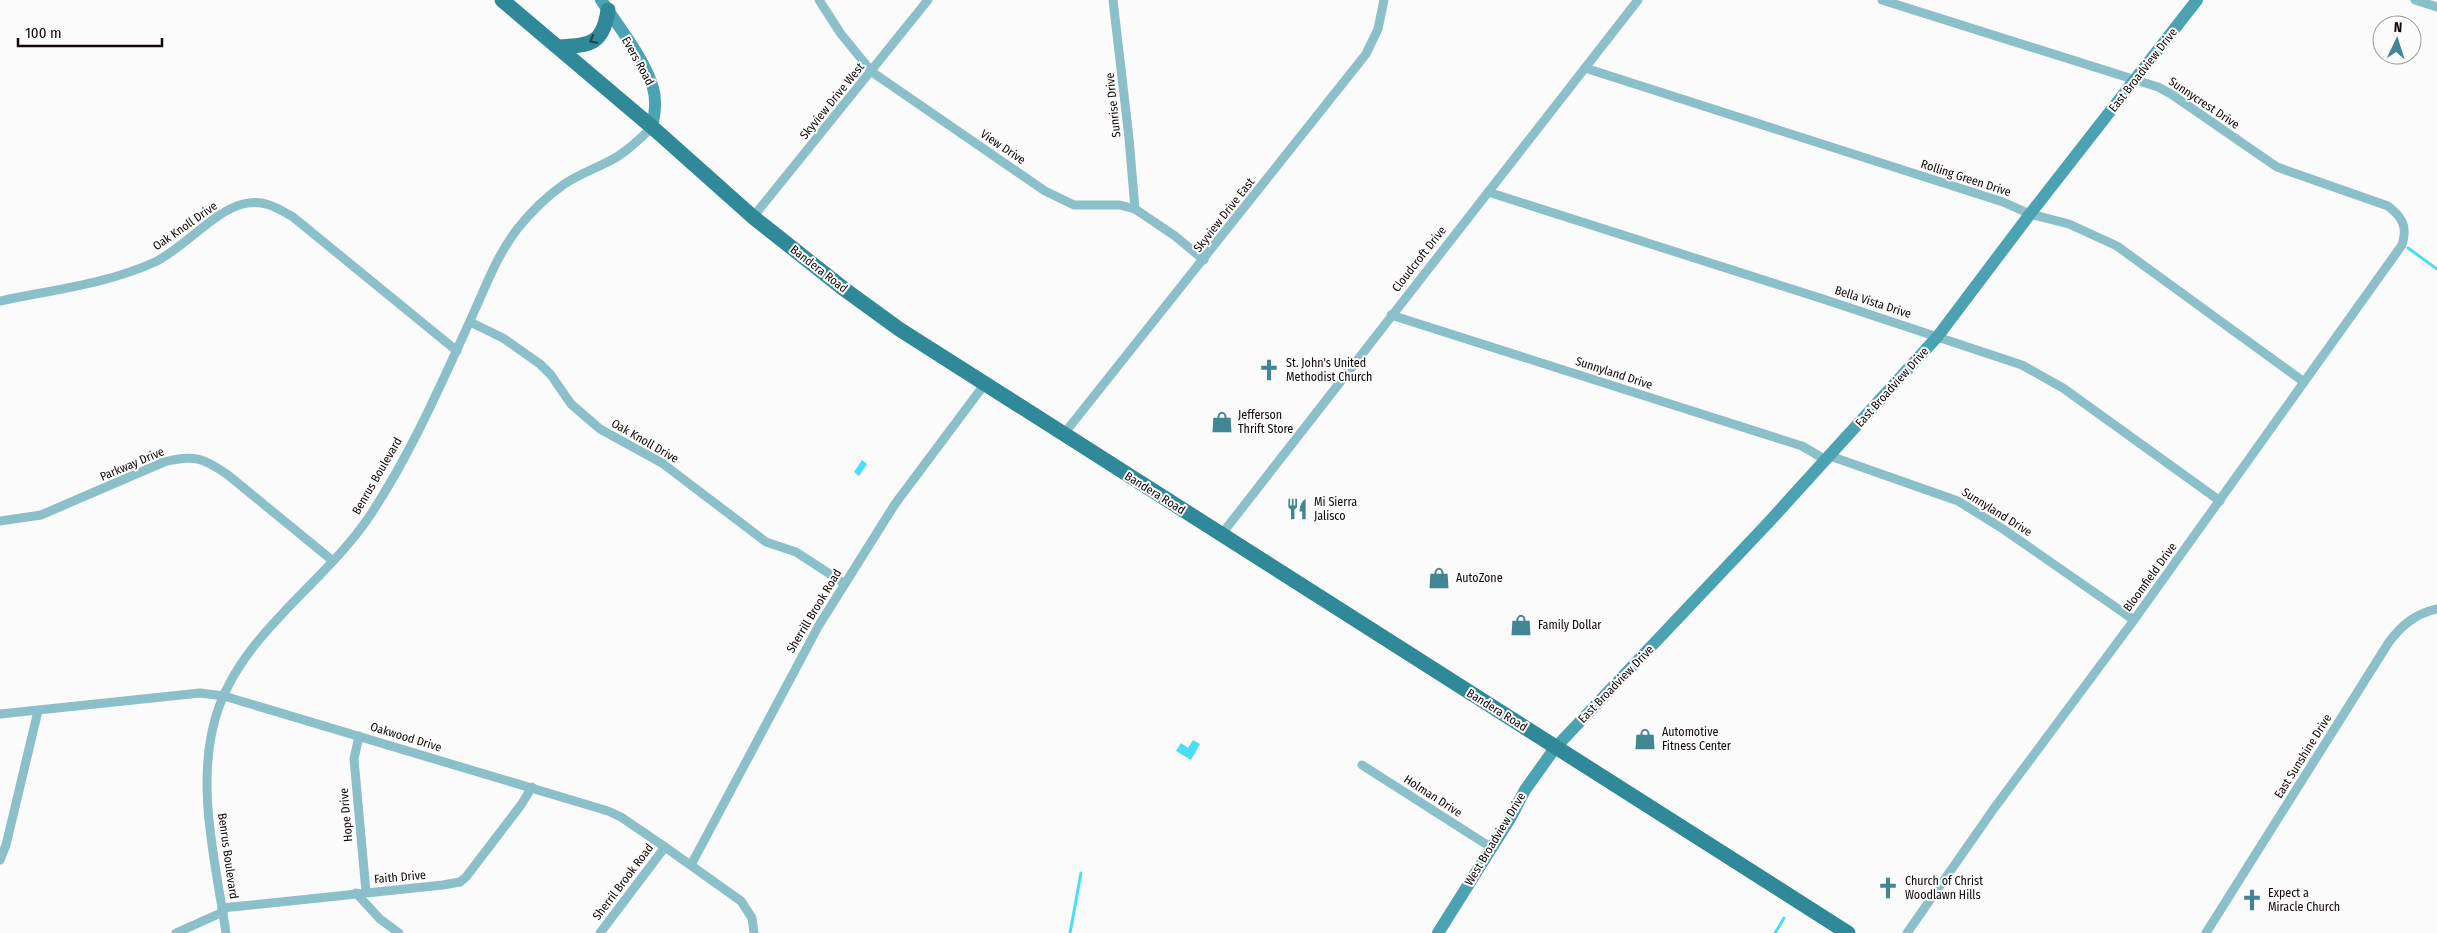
<svg xmlns="http://www.w3.org/2000/svg" width="2437" height="933" viewBox="0 0 2437 933" font-family="'Fira Sans Condensed',sans-serif">
<style>
.water{fill:#49def6}
.lines{fill:none;stroke-linecap:round;stroke-linejoin:round}
.stream{stroke:#49def6;stroke-width:3}
.street{stroke:#8bc0ca;stroke-width:9}
.secondary{stroke:#4ba2b2;stroke-width:12}
.primary{stroke:#2f8999;stroke-width:15}
.oneway{stroke:#20424a}
.labels{text-anchor:middle;dominant-baseline:central;stroke-width:4;stroke-linejoin:round;paint-order:stroke}
.street-label{font-size:12px;fill:#130809;stroke:#fbfbfb}
.poi-label{font-size:12px;fill:#130809;stroke:#fbfbfb;text-anchor:start}
</style>
<rect width="100%" height="100%" fill="#fbfbfb"/>
<g class="water">
<path d="M862,460l5,4 -8,12 -5,-4z"/>
<path d="M1193,740l7,4 -9,16 -15,-9 5,-8 7,5z"/>
</g>
<g class="lines">
<g class="stream">
<path d="M2408,248l29,21"/>
<path d="M1070,933l11,-60"/>
<path d="M1775,933l9,-15"/>
</g>
<g class="street">
<path d="M819,0l22,34 31,38 173,119 29,14h46l15,4 40,27 29,24"/>
<path d="M1113,0l16,138 6,71"/>
<path d="M1882,0l276,87 13,7 106,73 111,39c14,11 20,20 14,39l-268,375 -139,187 -88,126"/>
<path d="M2415,0l22,7"/>
<path d="M1585,68l418,134 27,12 39,10 48,22 187,136"/>
<path d="M1488,192l335,107 199,66 41,23 157,113"/>
<path d="M753,217l175,-217"/>
<path d="M0,301c51,-11 107,-17 155,-39 29,-14 59,-51 88,-58 20,-5 33,3 50,13l164,134"/>
<path d="M1391,315l411,131 24,14"/>
<path d="M470,322l33,16 37,26 11,11 20,29 29,25 62,34 104,79 30,10 49,32"/>
<path d="M1063,435l303,-381 12,-25 6,-29"/>
<path d="M1830,456l128,45 45,28 131,91"/>
<path d="M0,521l41,-6 123,-53c29,-8 40,-4 64,13l105,86"/>
<path d="M1221,535l417,-535"/>
<path d="M0,714l200,-21 24,3 384,115 13,6 44,30 76,54 11,17 2,15"/>
<path d="M359,736l-5,23 12,133"/>
<path d="M1362,765l130,83"/>
<path d="M0,860l6,-15 32,-134"/>
<path d="M691,865l128,-240 76,-121 89,-119"/>
<path d="M356,893l24,26 19,14"/>
<path d="M222,908l221,-23 17,-3 6,-5 55,-72 11,-18"/>
<path d="M176,933l47,-21"/>
<path d="M226,933c-10,-69 -31,-148 -10,-217 24,-81 106,-130 153,-199 40,-60 70,-128 100,-194 15,-32 27,-67 49,-95 13,-16 28,-31 45,-43 17,-12 35,-17 52,-27 14,-8 26,-20 37,-31"/>
<path d="M600,933l65,-86"/>
<path d="M2206,933l183,-291c13,-17 26,-28 48,-33"/>
</g>
<g class="secondary">
<path d="M601,0c17,26 44,59 52,88 4,13 2,26 -1,39"/>
<path d="M1438,933l73,-116 14,-27 30,-42 213,-225 170,-187 92,-122 167,-214"/>
</g>
<g class="primary">
<path d="M502,0l150,127 101,90 91,72 55,40 949,604"/>
<path d="M558,47c32,-2 45,-2 50,-37"/>
</g>
</g>
<defs><path id="oneway-chevron" d="M-2-3.5L2.5 0L-2 3.5" fill="none" stroke-width="1.6" stroke-linecap="round" stroke-linejoin="round" transform="scale(1.25)"/></defs>
<use class="oneway" href="#oneway-chevron" transform="translate(593 40) rotate(152)"/>
<defs>
<g id="church-bare" transform="scale(1.725)"><path d="M-1.2-6h2.4v3.5h3.3v2.4h-3.3V6h-2.4V-.1h-3.3v-2.4h3.3Z" fill="#418692" stroke="#fbfbfb" stroke-width="2.5" paint-order="stroke"/></g>
<g id="shop-bare" transform="scale(1.725)"><path d="M-5-2.5h2.3a2.7 3.5 0 0 1 5.4 0H5L5.5 6h-11ZM-1.5-2.5h3a1.5 2.3 0 0 0-3 0Z" fill="#418692" stroke="#fbfbfb" stroke-width="2.5" paint-order="stroke"/></g>
<g id="restaurant-bare" transform="scale(1.725)"><path d="M-5-6h1v4h1v-4h1v4h1v-4h1v5L-1.5 .5V6h-2V.5L-5-1ZM5-6V6H3V1.5H1.5Q1.5-4 5-6Z" fill="#418692" stroke="#fbfbfb" stroke-width="2.5" paint-order="stroke"/></g>
</defs>
<g fill-rule="evenodd">
<use href="#church-bare" x="1269" y="370"/>
<use href="#shop-bare" x="1222" y="422"/>
<use href="#restaurant-bare" x="1297" y="509"/>
<use href="#shop-bare" x="1439" y="578"/>
<use href="#shop-bare" x="1521" y="625"/>
<use href="#shop-bare" x="1645" y="739"/>
<use href="#church-bare" x="1888" y="888"/>
<use href="#church-bare" x="2252" y="900"/>
</g>
<g class="labels">
<g class="street-label">
<text transform="translate(638 61) rotate(61)">Evers Road</text>
<text transform="translate(2143 70) rotate(-52)">East Broadview Drive</text>
<text transform="translate(832 101) rotate(-51)">Skyview Drive West</text>
<text transform="translate(2204 103) rotate(34)">Sunnycrest Drive</text>
<text transform="translate(1113 105) rotate(-96)">Sunrise Drive</text>
<text transform="translate(1003 147) rotate(34)">View Drive</text>
<text transform="translate(1966 178) rotate(18)">Rolling Green Drive</text>
<text transform="translate(1224 215) rotate(-52)">Skyview Drive East</text>
<text transform="translate(185 226) rotate(-35)">Oak Knoll Drive</text>
<text transform="translate(1419 259) rotate(-52)">Cloudcroft Drive</text>
<text transform="translate(819 269) rotate(38)">Bandera Road</text>
<text transform="translate(1873 302) rotate(18)">Bella Vista Drive</text>
<text transform="translate(1614 373) rotate(18)">Sunnyland Drive</text>
<text transform="translate(1892 387) rotate(-48)">East Broadview Drive</text>
<text transform="translate(645 441) rotate(30)">Oak Knoll Drive</text>
<text transform="translate(132 464) rotate(-23)">Parkway Drive</text>
<text transform="translate(377 476) rotate(-60)">Benrus Boulevard</text>
<text transform="translate(1155 493) rotate(32)">Bandera Road</text>
<text transform="translate(1997 512) rotate(32)">Sunnyland Drive</text>
<text transform="translate(2150 577) rotate(-54)">Bloomfield Drive</text>
<text transform="translate(814 611) rotate(-59)">Sherrill Brook Road</text>
<text transform="translate(1616 684) rotate(-46)">East Broadview Drive</text>
<text transform="translate(1497 710) rotate(32)">Bandera Road</text>
<text transform="translate(406 737) rotate(17)">Oakwood Drive</text>
<text transform="translate(2303 756) rotate(-58)">East Sunshine Drive</text>
<text transform="translate(1433 796) rotate(33)">Holman Drive</text>
<text transform="translate(346 815) rotate(-95)">Hope Drive</text>
<text transform="translate(1495 839) rotate(-59)">West Broadview Drive</text>
<text transform="translate(228 856) rotate(82)">Benrus Boulevard</text>
<text transform="translate(400 877) rotate(-5)">Faith Drive</text>
<text transform="translate(623 882) rotate(-53)">Sherril Brook Road</text>
</g>
<g class="poi-label">
<text x="1286" y="363">St. John's United<tspan x="1286" dy="14">Methodist Church</tspan></text>
<text x="1238" y="415">Jefferson<tspan x="1238" dy="14">Thrift Store</tspan></text>
<text x="1314" y="502">Mi Sierra<tspan x="1314" dy="14">Jalisco</tspan></text>
<text x="1456" y="578">AutoZone</text>
<text x="1538" y="625">Family Dollar</text>
<text x="1662" y="732">Automotive<tspan x="1662" dy="14">Fitness Center</tspan></text>
<text x="1905" y="881">Church of Christ<tspan x="1905" dy="14">Woodlawn Hills</tspan></text>
<text x="2268" y="893">Expect a<tspan x="2268" dy="14">Miracle Church</tspan></text>
</g>
</g>
<g transform="translate(2397 40) rotate(4)"><circle r="24" fill="#fbfbfb" stroke="#9e9a9a"/>
<path d="M0-4L9 19L0 12L-9 19Z" fill="#418692"/>
<text y="-8" font-size="14" font-weight="bold" text-anchor="middle" fill="#130809">N</text>
</g>
<path d="M18 38v8h144v-8" fill="none" stroke="#130809" stroke-width="2.5"/>
<text x="25" y="38" font-size="15" fill="#130809" stroke="#fbfbfb" stroke-width="4" paint-order="stroke">100 m</text>
</svg>
